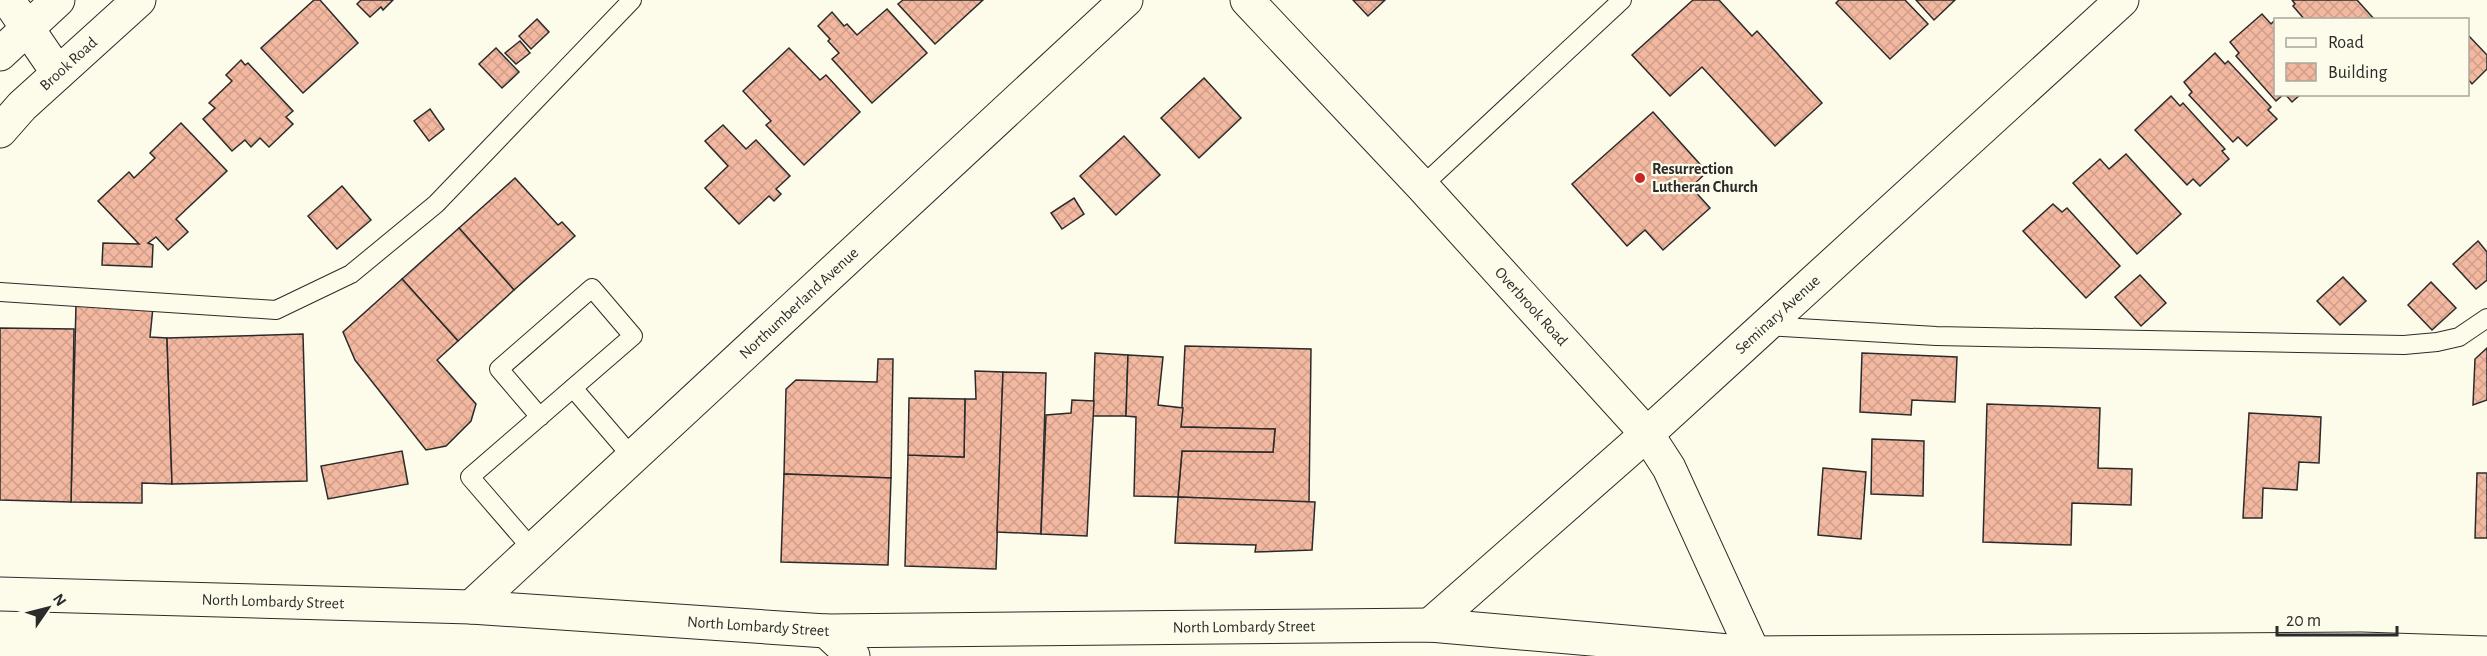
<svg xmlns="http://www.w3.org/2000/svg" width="2487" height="656" viewBox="0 0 2487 656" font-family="'Alegreya Sans',sans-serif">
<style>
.building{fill:url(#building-cross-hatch);stroke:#2b2b2b;stroke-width:1.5}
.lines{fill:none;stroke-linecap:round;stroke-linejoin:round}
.lane-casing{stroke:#2b2b2b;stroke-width:20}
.street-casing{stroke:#2b2b2b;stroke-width:35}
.secondary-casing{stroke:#2b2b2b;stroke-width:35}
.lane{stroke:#fdfbea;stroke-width:18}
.street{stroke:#fdfbea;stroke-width:33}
.secondary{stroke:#fdfbea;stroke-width:33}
.poi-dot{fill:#c62828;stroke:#fdfbea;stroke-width:2}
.labels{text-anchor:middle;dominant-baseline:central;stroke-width:4.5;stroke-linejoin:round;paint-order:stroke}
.street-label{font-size:16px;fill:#2b2b2b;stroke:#fdfbea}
.poi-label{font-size:16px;font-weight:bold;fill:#2b2b2b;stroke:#fdfbea;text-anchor:start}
</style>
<defs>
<pattern id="building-cross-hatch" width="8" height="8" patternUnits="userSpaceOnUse" patternTransform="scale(1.5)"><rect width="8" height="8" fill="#f2b8a0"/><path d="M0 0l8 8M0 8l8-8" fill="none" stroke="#d09e8a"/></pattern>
</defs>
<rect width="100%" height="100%" fill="#fdfbea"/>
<g class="building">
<path d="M314,0h6l38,43 -55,50 -42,-45z"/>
<path d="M361,0h32l-10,10 -2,-3 -11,10 -13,-13z"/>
<path d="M903,0h80l-48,44 -37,-40z"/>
<path d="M1353,0h32l-17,16z"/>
<path d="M1693,0h26l33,36 5,-5 65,72 -47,43 -73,-79 -32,29 -38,-41z"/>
<path d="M1839,0h66l23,24 -38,35 -54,-56z"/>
<path d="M1916,0h39l-21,20z"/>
<path d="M2292,0h65l18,20h-70l-12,-14 2,-2z"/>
<path d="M887,9l40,44 -55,50 -40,-44 7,-6 -11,-12 2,-2 -12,-13 14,-14 12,14 3,-2 10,11z"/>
<path d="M2262,14l9,10 3,-3 2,2v71h8l-8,7 -40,-45 3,-3 -9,-11z"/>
<path d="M537,19l12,13 -18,17 -12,-13z"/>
<path d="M2468,35l19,20v14l-15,15 -4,-5z"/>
<path d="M520,41l10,12 -14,11 -11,-11z"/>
<path d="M496,48l23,24 -17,16 -23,-24z"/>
<path d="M789,48l31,32 6,-5 34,37 -56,53 -38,-40 5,-4 -28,-30z"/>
<path d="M2215,53l10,11 3,-3 43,46 -3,3 9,9 -30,27 -9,-9 -5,5 -44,-47 3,-3 -8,-10z"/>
<path d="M241,60l4,5 3,-2 45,48 -7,6 7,7 -24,23 -9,-9 -9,9 -6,-7 -13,11 -29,-32 12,-11 -6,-5 23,-22 -6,-6z"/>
<path d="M1204,78l37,40 -42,40 -38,-40z"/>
<path d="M2285,94h16l-9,8z"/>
<path d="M2171,96l9,10 3,-3 42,46 -3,2 7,8 -29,27 -7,-7 -6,6 -52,-55z"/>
<path d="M430,109l14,20 -15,12 -15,-20z"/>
<path d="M1653,112l54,60 -16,15 19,21 -47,42 -18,-20 -18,16 -55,-62z"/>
<path d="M181,123l46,48 -51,48 12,13 -20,18 -12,-13 -8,6 5,2 -1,22 -50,-2 1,-22 36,1 -41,-43 31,-29 5,6 21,-20 -5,-5z"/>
<path d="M723,125l23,24 10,-9 34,36 -14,13 5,5 -7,7 -5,-5 -30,28 -34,-36 23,-22 -23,-25z"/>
<path d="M1124,136l36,39 -44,40 -36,-39z"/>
<path d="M2126,154l55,60 -44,40 -64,-71 27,-24 9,10z"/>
<path d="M515,178l43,47 4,-3 13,14 -61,54 -55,-62z"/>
<path d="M342,186l29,34 -34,29 -29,-33z"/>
<path d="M1074,198l10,16 -22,15 -11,-16z"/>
<path d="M2053,204l9,8 5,-4 53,58 -34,32 -63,-67z"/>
<path d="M459,228l55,62 -56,51 -56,-62z"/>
<path d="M2478,241l9,11v28l-11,9 -23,-25z"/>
<path d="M2140,275l26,28 -25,23 -26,-29z"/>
<path d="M2343,277l23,24 -26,24 -23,-24z"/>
<path d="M402,279l56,62 -21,19 39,44 -5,17 -25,25 -20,4 -71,-90 -12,-28z"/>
<path d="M2431,282l25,26 -24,22 -24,-25z"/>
<path d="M76,305l77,2 -3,30 17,1 5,146 -30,-1v20l-71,-1z"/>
<path d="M0,328l74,1 -3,173 -71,-2z"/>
<path d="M303,334l4,147 -135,3 -5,-146z"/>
<path d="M1185,346l126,3 -2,154 -131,-6 4,-46 91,1 2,-23 -94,-2z"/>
<path d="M2487,348v52l-14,5 2,-46z"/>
<path d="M1095,353l33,2 -2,61h-33z"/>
<path d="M1862,353l95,4 -2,45 -43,-2 -1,15 -51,-3z"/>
<path d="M1128,355l35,2 -5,48 25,3 -2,19 94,2 -2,23 -91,-1 -4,46 -44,-1 2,-79 -10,-1z"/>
<path d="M878,359h15l-2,119 -107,-4 2,-85 10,-9 81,2z"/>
<path d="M975,371l28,1 -7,197 -91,-3 3,-111 56,2 1,-58h11z"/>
<path d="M1003,372l43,1 -5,161 -44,-2z"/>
<path d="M909,398l56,1 -1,58 -56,-2z"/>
<path d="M1072,400l22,1 -7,135 -46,-2 5,-119 25,-2z"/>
<path d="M1987,404l113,4 -2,60 34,1 -1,36 -59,-2 -1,42 -88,-3z"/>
<path d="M2249,413l72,4 -2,46 -20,-1 -2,28 -34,-2 -1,30h-19z"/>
<path d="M1872,439l52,2 -1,55 -52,-2z"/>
<path d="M402,451l6,33 -80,15 -7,-33z"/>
<path d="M1823,468l43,4 -5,67 -43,-4z"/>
<path d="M2477,473h10v65h-12z"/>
<path d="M784,474l107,4 -3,87 -107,-3z"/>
<path d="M1178,497l137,5 -3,48 -57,2 1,-7 -81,-2z"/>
</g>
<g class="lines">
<g class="lane-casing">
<g id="lane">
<path d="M1422,186l200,-186"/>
<path d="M0,292l276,18 75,-36 85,-70 196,-204"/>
<path d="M1766,326l170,10 468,9 33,-3 22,-5 28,-19"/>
<path d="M573,388l60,70"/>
<path d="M533,550l-63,-73 163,-141 -41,-48 -93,81 41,48"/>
</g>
</g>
<g class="street-casing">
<g id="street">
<path d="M8,0l50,73"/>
<path id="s1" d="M471,607l655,-607"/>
<path id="s2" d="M1430,625l217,-191 475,-434"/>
<path d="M826,631l27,25"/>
</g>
</g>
<g class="secondary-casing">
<g id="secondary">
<path id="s3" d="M1247,0l175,186 225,248 22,34 86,188"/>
<path d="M0,54l58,-54"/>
<path id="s4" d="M0,131l22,-25 117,-106"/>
<path id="s5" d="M0,594l471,13 355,24 604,-6 322,28 609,-4 126,4"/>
</g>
</g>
<use href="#lane" class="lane"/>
<use href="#street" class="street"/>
<use href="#secondary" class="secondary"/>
</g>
<circle class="poi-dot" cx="1640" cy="178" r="6"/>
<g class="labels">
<g class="street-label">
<text stroke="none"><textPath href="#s4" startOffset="96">Brook Road</textPath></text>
<text stroke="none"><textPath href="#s1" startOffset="447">Northumberland Avenue</textPath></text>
<text stroke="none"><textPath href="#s3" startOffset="418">Overbrook Road</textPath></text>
<text stroke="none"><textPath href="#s2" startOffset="466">Seminary Avenue</textPath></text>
<text stroke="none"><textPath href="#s5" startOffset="273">North Lombardy Street</textPath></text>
<text stroke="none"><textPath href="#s5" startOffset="759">North Lombardy Street</textPath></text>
<text stroke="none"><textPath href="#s5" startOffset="1245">North Lombardy Street</textPath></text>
</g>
<g class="poi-label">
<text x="1652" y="169">Resurrection<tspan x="1652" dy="18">Lutheran Church</tspan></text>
</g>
</g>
<rect x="2274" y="18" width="195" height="78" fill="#fdfbea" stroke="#a9a89e" stroke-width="1.5"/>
<rect x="2286" y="38" width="30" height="9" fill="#fdfbea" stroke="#a9a89e" stroke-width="1.5"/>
<text x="2328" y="48" font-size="18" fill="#2b2b2b">Road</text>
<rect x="2286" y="63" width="30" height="18" fill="url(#building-cross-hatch)" stroke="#a9a89e" stroke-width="1.5"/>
<text x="2328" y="78" font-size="18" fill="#2b2b2b">Building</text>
<g transform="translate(48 608) rotate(55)" stroke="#fdfbea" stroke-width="4.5" paint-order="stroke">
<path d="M0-4.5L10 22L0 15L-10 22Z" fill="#2b2b2b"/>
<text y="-9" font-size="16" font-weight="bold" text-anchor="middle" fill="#2b2b2b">N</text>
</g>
<path d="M2277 626v9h120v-9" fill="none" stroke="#2b2b2b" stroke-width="3"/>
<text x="2286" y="626" font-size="18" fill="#2b2b2b" stroke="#fdfbea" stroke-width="4.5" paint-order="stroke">20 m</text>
</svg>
